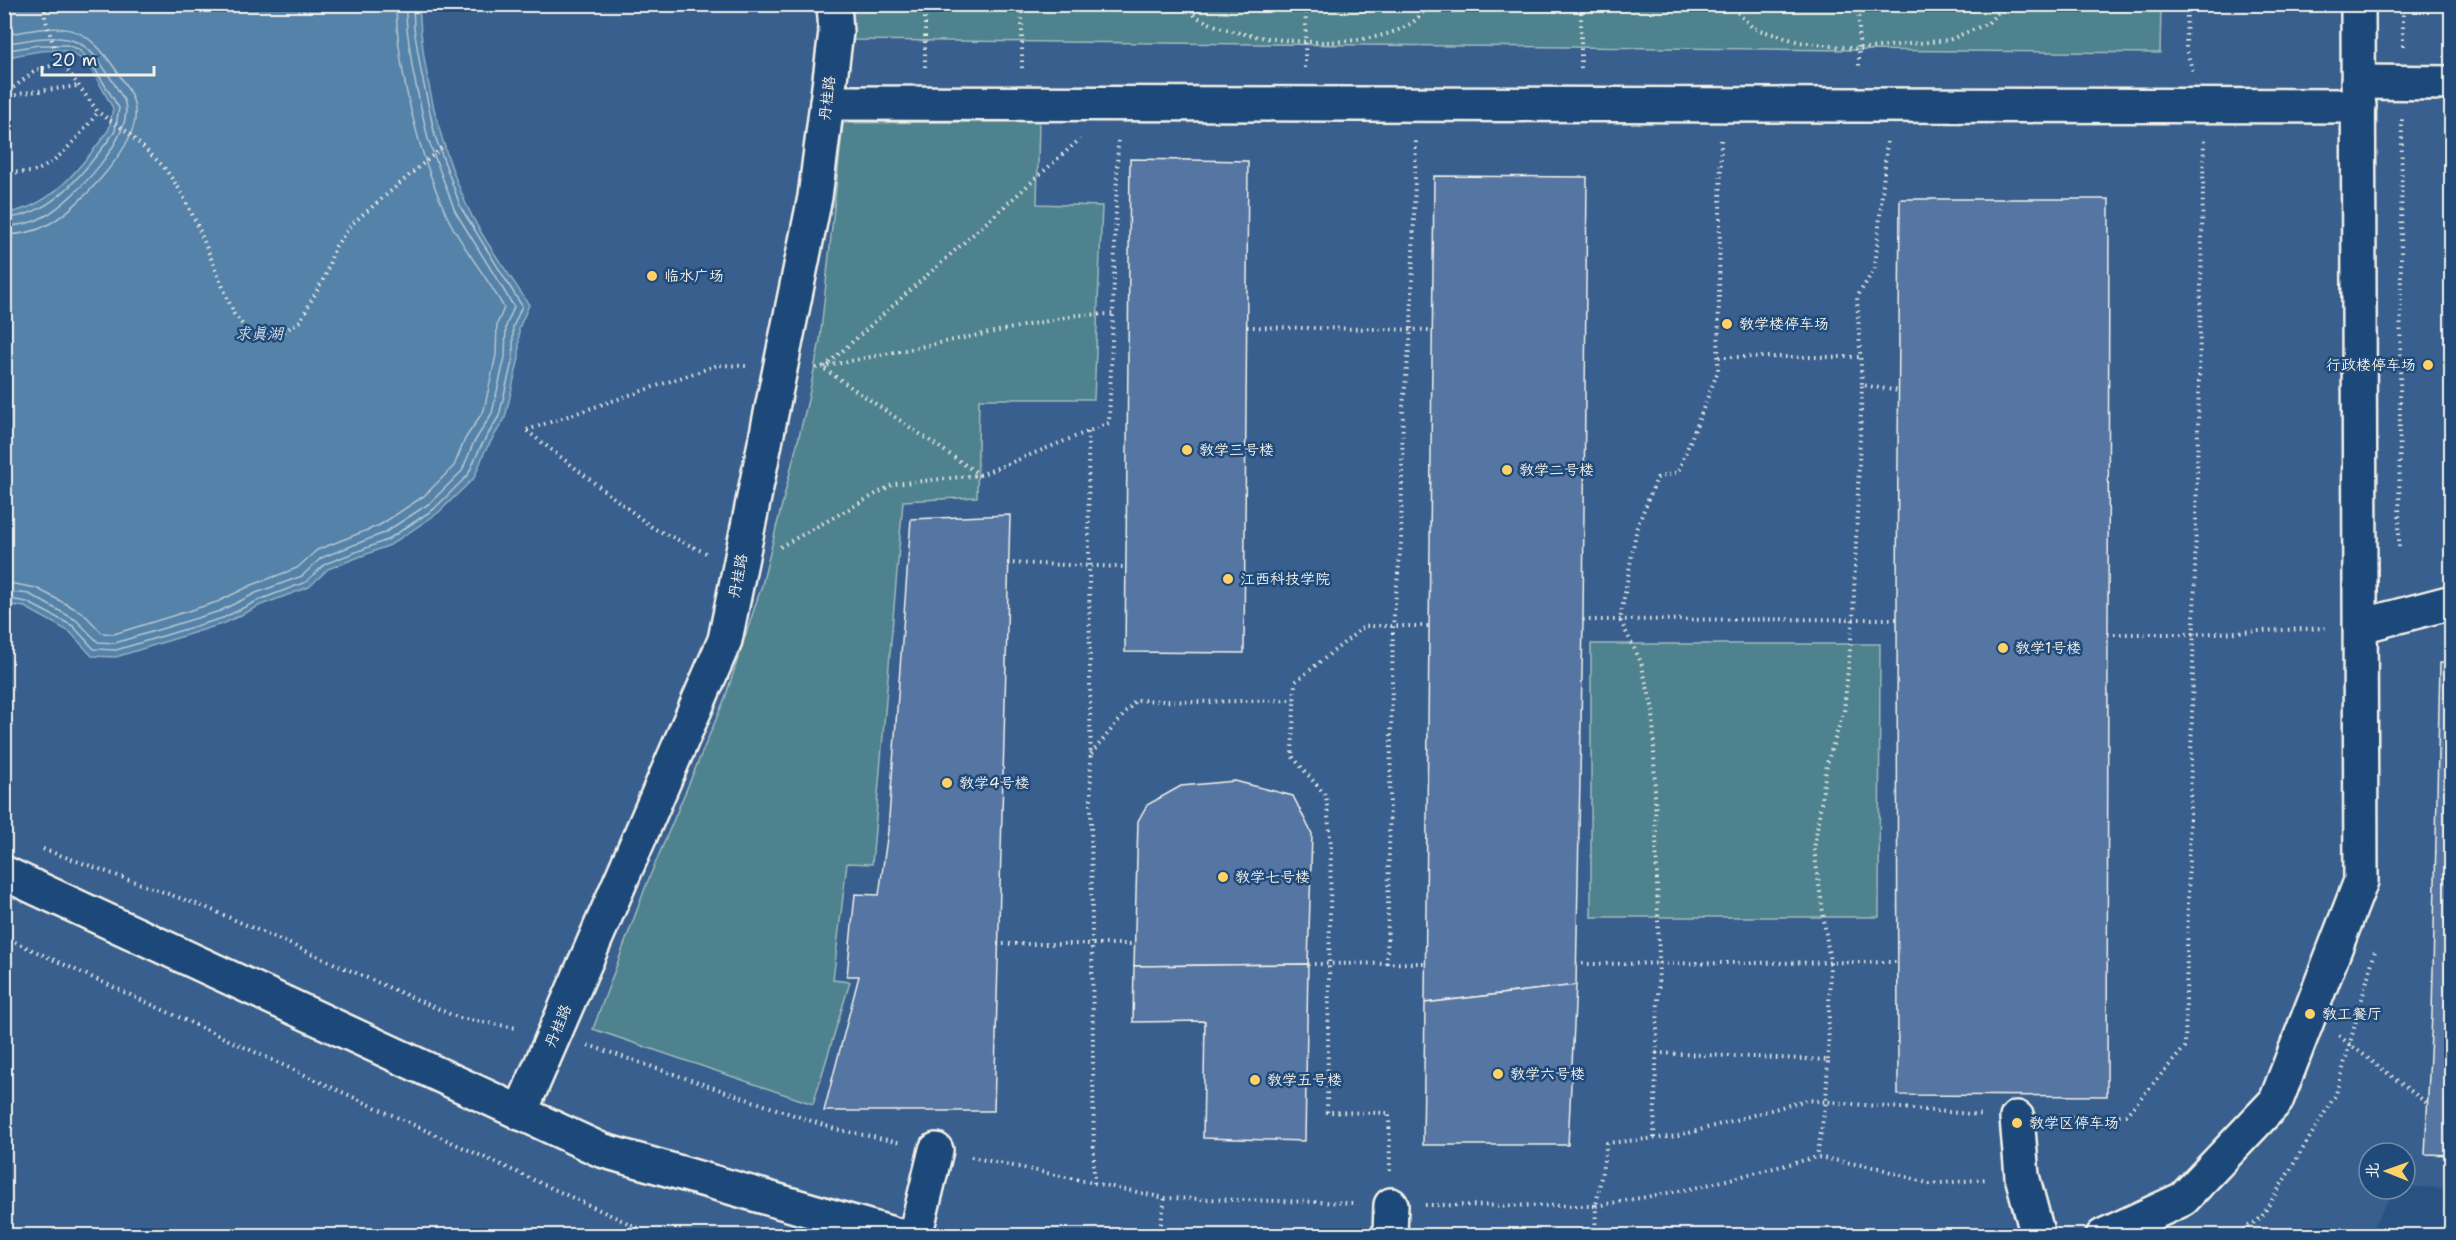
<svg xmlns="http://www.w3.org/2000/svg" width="2456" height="1240" viewBox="0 0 2456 1240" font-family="'Shantell Sans','LXGW WenKai TC',sans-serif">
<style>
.built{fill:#395f8e}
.green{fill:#4f828f;stroke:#a2babc;stroke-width:1.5}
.water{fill:#5582a9;stroke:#95aec2;stroke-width:1.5}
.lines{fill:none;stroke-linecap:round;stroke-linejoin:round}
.shore{stroke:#b4c5cf;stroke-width:1.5}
.building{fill:#5475a3;stroke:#f4f1e8;stroke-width:1.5}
.street-casing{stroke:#f4f1e8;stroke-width:38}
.path{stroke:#f4f1e8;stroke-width:4;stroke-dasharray:1.5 4.5;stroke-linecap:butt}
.street{stroke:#1f4a7a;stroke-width:33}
.path-bridge{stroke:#f4f1e8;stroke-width:4;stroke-dasharray:1.5 4.5;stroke-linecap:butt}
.poi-dot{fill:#ffd166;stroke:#1f4a7a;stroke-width:2}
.labels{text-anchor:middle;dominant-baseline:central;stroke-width:5;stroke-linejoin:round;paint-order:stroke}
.street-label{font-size:15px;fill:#f4f1e8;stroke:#1f4a7a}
.poi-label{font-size:15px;fill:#f4f1e8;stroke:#1f4a7a;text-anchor:start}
.water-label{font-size:16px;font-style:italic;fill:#dce0df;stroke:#1f4a7a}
</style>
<rect width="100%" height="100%" fill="#285282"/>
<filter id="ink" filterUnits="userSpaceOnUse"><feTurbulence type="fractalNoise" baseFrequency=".0167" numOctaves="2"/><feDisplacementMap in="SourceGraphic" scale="12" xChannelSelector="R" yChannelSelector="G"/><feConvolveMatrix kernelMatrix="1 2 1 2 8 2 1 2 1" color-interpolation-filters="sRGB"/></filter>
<g filter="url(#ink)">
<path class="built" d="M5,5h2446v1183l-46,-1v-34h-36v36h26l-27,46 -2363,1z"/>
<g class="green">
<path d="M852,4l1309,1 -1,48 -1308,-13z"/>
<path d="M1039,121l-2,83 65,2 -8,193h-115l-2,98 -74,4 -31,363 -25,-1 -14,117 17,2 -37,122 -220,-75 54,-146 78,-185 37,-113 46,-185 12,-60 23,-217z"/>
<path d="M1591,644h289l-1,273h-288z"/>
</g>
<path class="water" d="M5,4l414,1c3,67 20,137 47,199 16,35 42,68 63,101l-10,23v30l-14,60 -20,33 -11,27 -36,35 -48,32 -62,24 -19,18 -48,18 -36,18 -109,34 -24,-1 -22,-24 -45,-25 -20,-3v-391c44,-4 72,-42 98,-75l6,-9 4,-21c-10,-17 -21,-44 -39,-54 -15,-9 -52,0 -69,4z"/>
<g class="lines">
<g class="shore">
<path d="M4,35c60,-11 79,-15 114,38 10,15 19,28 17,46 -4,33 -58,90 -86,105 -14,8 -29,11 -45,11"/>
<path d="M4,44c76,-14 82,-8 120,56 14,34 -52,101 -79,116 -12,7 -27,10 -41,10"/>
<path d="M4,51l34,-6h29l11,4 12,12 29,47 -4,23 -7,10c-26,33 -57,76 -104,77"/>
<path d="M4,582l32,6 47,25 19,20 12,1 103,-32 35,-17 45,-17 20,-18 63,-25 44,-29 30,-30 11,-27 19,-29 12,-55 1,-31 7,-16c-17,-32 -43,-61 -58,-94 -27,-59 -49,-144 -50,-210"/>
<path d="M4,591l25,3 47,26 22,22 17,1 105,-32 36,-18 46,-17 19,-18 63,-25 46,-30 32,-32 11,-27 19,-31 13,-56 1,-31 8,-19 -59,-96 -27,-72 -15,-67 -6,-43 -2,-25"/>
<path d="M4,598l23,4 46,24 21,23 22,1 107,-32 36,-18 47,-18 19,-18 62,-24 47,-31 34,-34 12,-27 19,-32 14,-58v-31l9,-21 -61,-98 -26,-72 -14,-65 -7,-43 -1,-24"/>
</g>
</g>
<g class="building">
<path d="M1130,159l118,2 -4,492 -119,-1z"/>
<path d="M1434,176l153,1 -4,443 -7,365 -151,18z"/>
<path d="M1900,199h209l-2,897 -209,-1 -1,-507z"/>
<path d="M1010,515l-16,596h-170l35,-135h-12l8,-82 24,1 9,-64 23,-312z"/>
<path d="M2440,663h12v492l-27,-1 7,-139z"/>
<path d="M1235,781l58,15 19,38 -4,130 -174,2 4,-145 9,-16 34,-19z"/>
<path d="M1308,964l-3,177 -102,-3 2,-117 -72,1 1,-56z"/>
<path d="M1576,985l-8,160h-145l2,-142z"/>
</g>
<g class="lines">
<g class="street-casing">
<g id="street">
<path d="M2358,82l94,1"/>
<path d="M827,103l1532,3"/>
<path d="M2361,626l91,-24"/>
<path d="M4,873l597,277 299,86"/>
<path d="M520,1113l205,-473 90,-443 21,-165 -2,-28"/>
<path d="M2017,1118l5,58 16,60"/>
<path d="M915,1236l21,-86"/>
<path d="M1390,1236l1,-31"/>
<path d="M2103,1236l80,-37 93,-98 85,-220 -3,-877"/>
</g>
</g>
<g class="path">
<path d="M45,4v14l12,38 41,56 28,19 37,35 17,24 16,32 38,92 13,16 14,6 21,-3 18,-12 25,-45 10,-29 17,-23 93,-79"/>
<path d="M1179,4c9,6 18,14 28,18 46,22 159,30 203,2 8,-5 14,-13 20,-20"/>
<path d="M1729,4l24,24 46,14 60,7 90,-9 39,-17 18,-19"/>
<path d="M1859,4v64"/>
<path d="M2187,4l-1,45 7,23"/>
<path d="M2403,46v-42"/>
<path d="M925,67v-63"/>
<path d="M1022,68v-64"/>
<path d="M1305,68l1,-64"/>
<path d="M1581,68v-64"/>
<path d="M4,95l32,-25 26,-7"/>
<path d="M4,99l19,-6 55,-7"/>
<path d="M1887,142l-12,126 -18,29 5,88 37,6"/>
<path d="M4,172c11,0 24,2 33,-2 21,-7 48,-41 61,-58"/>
<path d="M1247,327l185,3"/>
<path d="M1719,357h141"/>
<path d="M816,368l261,-53 36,-1 5,-176"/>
<path d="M527,430l191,-65 28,1"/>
<path d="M527,431l126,97 53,25"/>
<path d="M1088,432l6,751"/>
<path d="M980,475l-157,-107 257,-229"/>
<path d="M780,547l114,-63 86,-9 129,-52 4,-109"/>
<path d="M2399,547l3,-430"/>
<path d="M1583,620l315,-1"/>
<path d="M2108,634h86l132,-6"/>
<path d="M1091,754l45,-54 58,2 100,-2"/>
<path d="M43,849l162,58 254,111 58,10"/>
<path d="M4,937l652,299"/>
<path d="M1308,964l118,-1"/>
<path d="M1387,964l6,-338 8,-83 2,-137 8,-76 5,-191"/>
<path d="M1576,964l322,-2"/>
<path d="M2339,1036l89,68"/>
<path d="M588,1045l247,84 67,14"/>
<path d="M1656,1053l172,7 -2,41 -9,56"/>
<path d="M1828,1060l2,-97 -16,-114 13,-86 17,-52 9,-92 9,-234"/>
<path d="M2053,1117l73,-2 59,-68 19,-907"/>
<path d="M1654,1138l5,-176 -6,-252 -12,-48 -21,-42 17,-93 20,-49 21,-6 40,-101 3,-232"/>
<path d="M971,1157l194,41 190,5"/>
<path d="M1390,1171l-1,-58 -62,-1 4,-266 -5,-50 -34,-40 3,-74 70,-56h65"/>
<path d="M1425,1205l171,1 11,-63 71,-7 129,-36 176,15"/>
<path d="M1159,1236l6,-38"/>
<path d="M1595,1236l1,-30 99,-18 122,-31 61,11 52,16 58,-5"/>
<path d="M2233,1236l28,-18 75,-124 39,-143"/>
</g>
<use href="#street" class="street"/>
<g class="path-bridge">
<path d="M1007,563l119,4"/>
<path d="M997,944h138"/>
</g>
</g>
</g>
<g class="poi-dot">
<circle cx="652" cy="276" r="6"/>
<circle cx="1727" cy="324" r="6"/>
<circle cx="2428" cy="365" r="6"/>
<circle cx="1187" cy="450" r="6"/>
<circle cx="1507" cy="470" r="6"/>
<circle cx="1228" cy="579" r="6"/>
<circle cx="2003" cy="648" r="6"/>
<circle cx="947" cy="783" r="6"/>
<circle cx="1223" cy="877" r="6"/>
<circle cx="2310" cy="1014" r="6"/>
<circle cx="1498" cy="1074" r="6"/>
<circle cx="1255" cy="1080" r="6"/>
<circle cx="2017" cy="1123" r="6"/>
</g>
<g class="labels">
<g class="street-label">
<text transform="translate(827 98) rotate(-83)">丹桂路</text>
<text transform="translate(738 576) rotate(-79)">丹桂路</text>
<text transform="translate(558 1026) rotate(-67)">丹桂路</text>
</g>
<g class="poi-label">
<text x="664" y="276">临水广场</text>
<text x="1739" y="324">教学楼停车场</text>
<text x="2416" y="365" text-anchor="end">行政楼停车场</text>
<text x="1199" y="450">教学三号楼</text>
<text x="1519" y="470">教学二号楼</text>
<text x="1240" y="579">江西科技学院</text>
<text x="2015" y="648">教学1号楼</text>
<text x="959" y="783">教学4号楼</text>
<text x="1235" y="877">教学七号楼</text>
<text x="2322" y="1014">教工餐厅</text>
<text x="1510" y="1074">教学六号楼</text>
<text x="1267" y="1080">教学五号楼</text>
<text x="2029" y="1123">教学区停车场</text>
</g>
<g class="water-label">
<text x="259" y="333">求真湖</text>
</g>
</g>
<rect width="2456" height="1240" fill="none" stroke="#1f4a7a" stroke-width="24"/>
<rect x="12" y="12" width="2432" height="1216" fill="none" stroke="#f4f1e8" stroke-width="2" filter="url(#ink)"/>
<g transform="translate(2387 1171) rotate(271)"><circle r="28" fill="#1f4a7a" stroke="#748da6" stroke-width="1.5"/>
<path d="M0-4.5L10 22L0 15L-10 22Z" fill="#ffd166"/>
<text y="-9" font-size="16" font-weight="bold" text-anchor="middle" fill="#f4f1e8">北</text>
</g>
<path d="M42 66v9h112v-9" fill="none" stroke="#f4f1e8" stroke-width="3"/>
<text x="51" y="66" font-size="18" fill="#f4f1e8" stroke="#1f4a7a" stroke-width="4.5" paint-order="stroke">20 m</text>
</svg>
